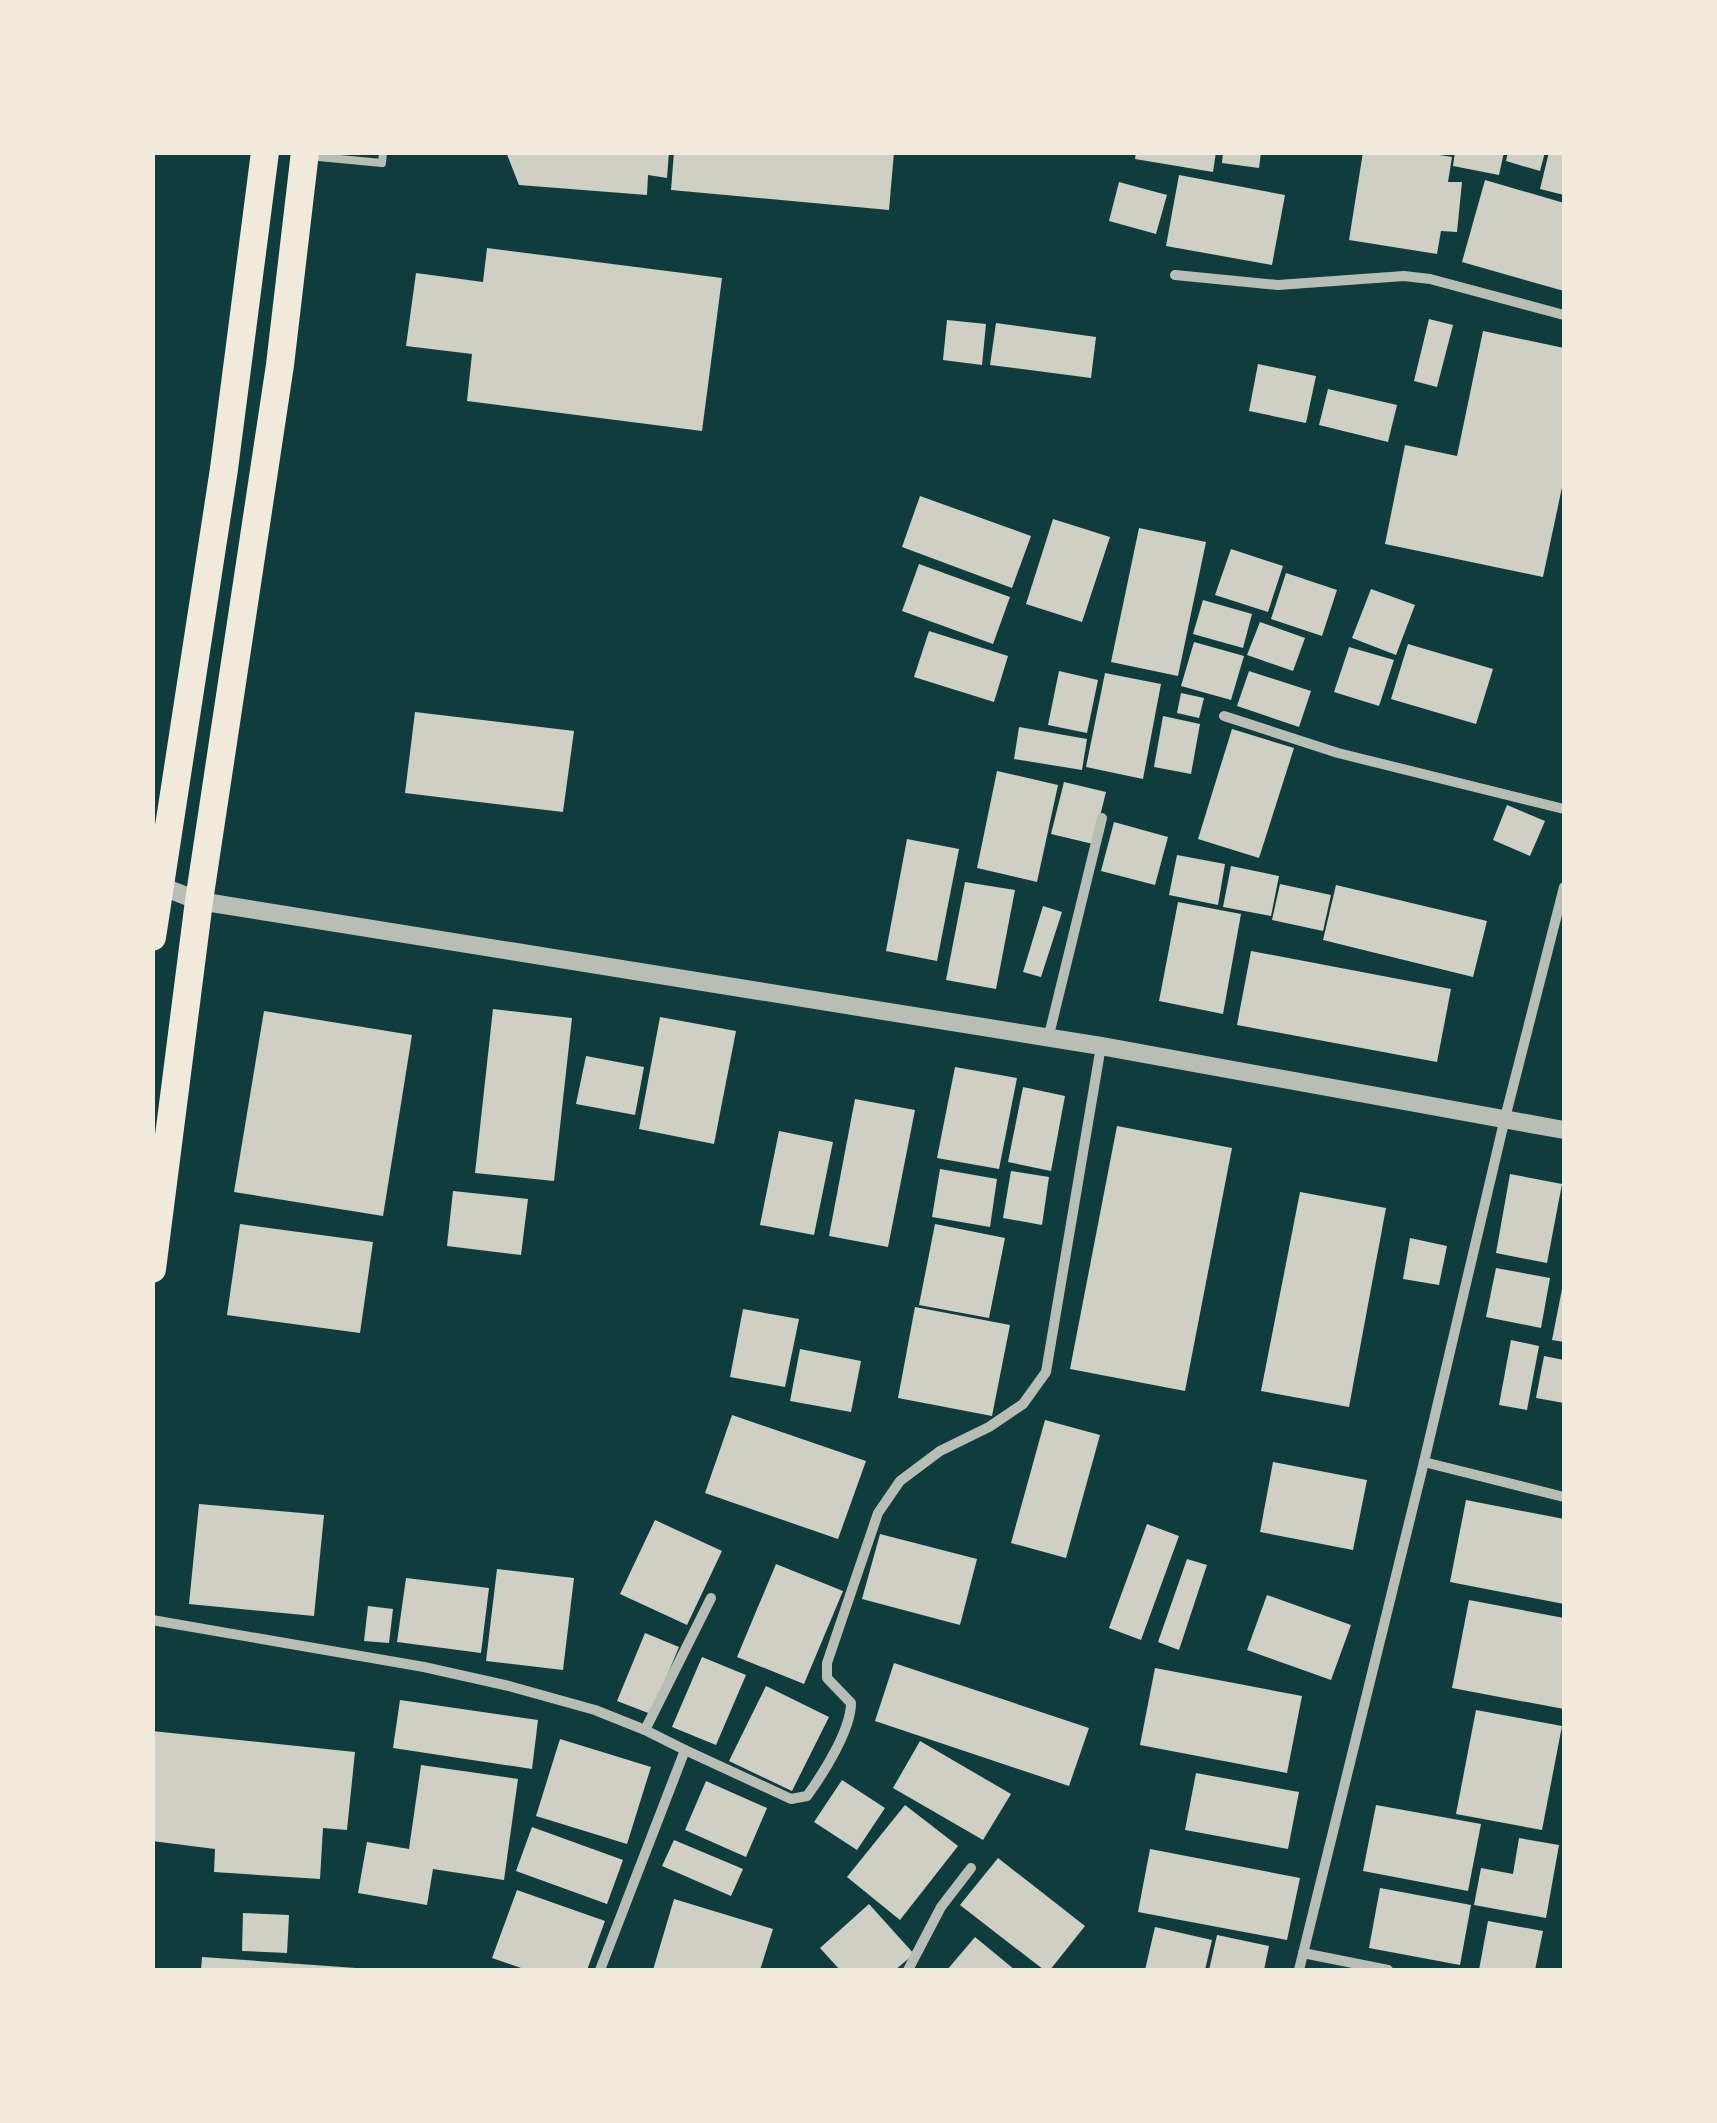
<svg xmlns="http://www.w3.org/2000/svg" width="1717" height="2123" viewBox="0 0 1717 2123" font-family="Commissioner,sans-serif">
<style>
.building{fill:#cfcfc3}
.lines{fill:none;stroke-linecap:round;stroke-linejoin:round}
.service{stroke:#b8beb3;stroke-width:8}
.minor{stroke:#b8beb3;stroke-width:10}
.tertiary{stroke:#b8beb3;stroke-width:18}
.trunk{stroke:#f1e9da;stroke-width:28}
</style>
<rect width="100%" height="100%" fill="#0f3d3e"/>
<g class="building">
<path d="M506,152h163l-2,26 -19,-3 -1,20 -128,-10z"/>
<path d="M674,152h220l-5,58 -218,-20z"/>
<path d="M1136,152h80l-3,20 -78,-13z"/>
<path d="M1223,152h38l-2,16 -37,-5z"/>
<path d="M1363,152h58l31,5 -4,25h14l-5,50 -16,-1 -4,23 -88,-14z"/>
<path d="M1455,152h49l-5,23 -46,-9z"/>
<path d="M1508,152h37l-5,19 -34,-10z"/>
<path d="M1549,152h15v43l-24,-6z"/>
<path d="M1179,175l106,20 -13,70 -106,-19z"/>
<path d="M1485,180l79,23v88l-102,-29z"/>
<path d="M1119,182l48,13 -11,39 -47,-13z"/>
<path d="M487,248l235,30 -20,153 -235,-30 5,-47 -66,-8 10,-73 67,9z"/>
<path d="M1429,319l24,6 -16,62 -23,-6z"/>
<path d="M947,320l39,4 -4,41 -39,-5z"/>
<path d="M996,323l100,14 -5,41 -101,-13z"/>
<path d="M1483,331l81,17v130l-21,99 -158,-33 20,-99 52,11z"/>
<path d="M1258,364l58,12 -10,47 -57,-12z"/>
<path d="M1328,389l69,16 -9,37 -69,-17z"/>
<path d="M920,496l111,40 -19,52 -110,-41z"/>
<path d="M1053,519l57,18 -28,85 -56,-18z"/>
<path d="M1139,528l67,14 -28,134 -67,-14z"/>
<path d="M1231,549l52,17 -15,46 -53,-17z"/>
<path d="M919,564l91,33 -17,47 -91,-33z"/>
<path d="M1286,573l51,17 -15,46 -51,-17z"/>
<path d="M1371,589l44,16 -19,50 -44,-17z"/>
<path d="M1203,600l49,14 -9,34 -50,-14z"/>
<path d="M1260,622l45,16 -12,33 -46,-16z"/>
<path d="M929,631l79,25 -14,46 -80,-25z"/>
<path d="M1194,642l50,14 -13,44 -50,-14z"/>
<path d="M1408,644l85,25 -17,55 -85,-25z"/>
<path d="M1349,647l45,13 -15,46 -45,-14z"/>
<path d="M1059,671l39,9 -11,53 -39,-8z"/>
<path d="M1249,671l62,20 -12,36 -62,-21z"/>
<path d="M1105,673l56,11 -18,95 -57,-12z"/>
<path d="M1181,693l23,5 -5,20 -22,-5z"/>
<path d="M415,712l159,19 -11,81 -158,-19z"/>
<path d="M1163,716l37,8 -9,50 -37,-7z"/>
<path d="M1019,727l68,12 -5,31 -68,-11z"/>
<path d="M1232,729l62,19 -35,110 -61,-19z"/>
<path d="M997,771l61,14 -21,97 -60,-14z"/>
<path d="M1064,782l42,10 -13,52 -42,-10z"/>
<path d="M1507,805l38,16 -15,35 -37,-16z"/>
<path d="M1114,822l54,15 -13,48 -54,-14z"/>
<path d="M907,839l52,10 -22,112 -51,-10z"/>
<path d="M1177,855l48,9 -7,41 -49,-10z"/>
<path d="M1231,866l48,10 -8,40 -48,-9z"/>
<path d="M965,882l50,8 -19,99 -50,-9z"/>
<path d="M1280,884l51,11 -8,36 -51,-11z"/>
<path d="M1336,885l151,36 -14,56 -150,-37z"/>
<path d="M1178,902l63,12 -18,100 -64,-13z"/>
<path d="M1043,906l19,6 -21,65 -18,-5z"/>
<path d="M1251,951l200,38 -14,73 -200,-37z"/>
<path d="M493,1009l79,9 -18,163 -79,-8z"/>
<path d="M264,1011l148,24 -29,181 -149,-24z"/>
<path d="M660,1017l76,14 -22,113 -75,-15z"/>
<path d="M586,1056l58,11 -9,48 -59,-11z"/>
<path d="M955,1067l62,11 -18,91 -62,-11z"/>
<path d="M1023,1087l42,9 -14,75 -43,-9z"/>
<path d="M855,1099l60,11 -27,137 -59,-11z"/>
<path d="M1117,1126l115,22 -47,243 -115,-22z"/>
<path d="M779,1131l54,11 -19,93 -54,-10z"/>
<path d="M940,1169l57,10 -7,48 -58,-10z"/>
<path d="M1011,1171l38,6 -7,48 -39,-7z"/>
<path d="M1510,1174l52,10 -15,79 -51,-10z"/>
<path d="M453,1191l75,8 -7,56 -74,-9z"/>
<path d="M1300,1192l86,16 -37,199 -88,-16z"/>
<path d="M240,1224l133,18 -13,91 -133,-18z"/>
<path d="M935,1224l70,14 -16,80 -70,-13z"/>
<path d="M1410,1238l37,8 -8,39 -36,-6z"/>
<path d="M1496,1268l54,10 -9,50 -55,-11z"/>
<path d="M1563,1284h1v58l-12,-2z"/>
<path d="M915,1307l95,18 -18,91 -94,-18z"/>
<path d="M743,1309l56,10 -14,68 -55,-10z"/>
<path d="M1511,1340l28,6 -12,64 -28,-5z"/>
<path d="M800,1349l61,12 -10,51 -61,-11z"/>
<path d="M1544,1356l20,4v43l-28,-5z"/>
<path d="M732,1415l134,46 -28,78 -133,-46z"/>
<path d="M1045,1420l55,15 -34,123 -55,-15z"/>
<path d="M1273,1462l94,18 -14,70 -93,-18z"/>
<path d="M1466,1500l98,19v85l-114,-22z"/>
<path d="M199,1504l125,11 -10,101 -125,-12z"/>
<path d="M655,1520l67,31 -35,74 -67,-31z"/>
<path d="M1147,1524l32,12 -38,104 -32,-12z"/>
<path d="M880,1534l97,25 -17,66 -98,-26z"/>
<path d="M1187,1559l20,6 -28,85 -21,-8z"/>
<path d="M776,1564l67,27 -39,93 -67,-27z"/>
<path d="M497,1569l77,9 -11,92 -77,-9z"/>
<path d="M406,1578l83,10 -8,65 -84,-11z"/>
<path d="M1267,1595l84,30 -20,55 -84,-30z"/>
<path d="M1469,1600l95,18v91l-112,-21z"/>
<path d="M368,1606l25,3 -4,34 -25,-2z"/>
<path d="M645,1633l34,14 -28,67 -34,-13z"/>
<path d="M702,1657l44,18 -30,70 -44,-18z"/>
<path d="M894,1663l195,65 -20,58 -194,-65z"/>
<path d="M1155,1668l147,28 -15,77 -147,-28z"/>
<path d="M766,1686l63,31 -37,74 -63,-30z"/>
<path d="M400,1700l138,20 -6,49 -139,-21z"/>
<path d="M1476,1710l86,16 -20,104 -86,-16z"/>
<path d="M152,1731l203,21 -8,78 -24,-2 -3,51 -106,-7 1,-23 -63,-8z"/>
<path d="M560,1739l91,28 -24,77 -91,-28z"/>
<path d="M920,1741l91,53 -28,46 -90,-52z"/>
<path d="M421,1765l97,14 -14,101 -71,-11 -6,36 -69,-12 9,-51 42,7z"/>
<path d="M1196,1773l103,19 -11,57 -103,-19z"/>
<path d="M842,1780l43,28 -28,42 -43,-28z"/>
<path d="M706,1781l61,27 -21,49 -61,-27z"/>
<path d="M905,1805l53,41 -58,74 -53,-43z"/>
<path d="M1376,1805l105,19 -13,67 -105,-20z"/>
<path d="M532,1827l91,33 -16,44 -91,-33z"/>
<path d="M1519,1838l40,7 -13,73 -72,-13 7,-37 32,6z"/>
<path d="M674,1840l69,29 -12,27 -69,-30z"/>
<path d="M1150,1849l150,29 -13,62 -149,-28z"/>
<path d="M998,1858l87,68 -35,44h-6l-84,-65z"/>
<path d="M1380,1888l91,17 -11,60 -91,-17z"/>
<path d="M517,1890l88,31 -18,49h-60l-35,-12z"/>
<path d="M674,1899l99,30 -13,41h-107z"/>
<path d="M869,1904l45,50 -19,16h-55l-20,-22z"/>
<path d="M243,1913l46,2 -2,38 -45,-2z"/>
<path d="M1488,1921l55,10 -8,39h-56z"/>
<path d="M1155,1927l57,13 -7,30h-60z"/>
<path d="M1217,1935l52,11 -5,24h-55z"/>
<path d="M975,1937l40,33h-68z"/>
<path d="M202,1957l154,11v2h-155z"/>
</g>
<g class="lines">
<path class="service" d="M308,156l74,7 1,-11"/>
<g class="minor">
<path d="M1175,275l103,10 126,-9 26,3 134,36"/>
<path d="M1224,716l114,37 226,56"/>
<path d="M1048,1039l54,-221"/>
<path d="M1424,1462l140,35"/>
<path d="M152,1620l272,47 85,19 86,24 50,20 40,20 -85,220"/>
<path d="M645,1730l66,-132"/>
<path d="M685,1750l106,49 16,-3c16,-22 44,-66 44,-93l-24,-25v-15l51,-150 22,-32 40,-30 49,-24 34,-23 23,-32 55,-326"/>
<path d="M1303,1953l85,17"/>
<path d="M908,1970l33,-63 30,-39"/>
<path d="M1299,1970l125,-508 81,-344 59,-231"/>
</g>
<path class="tertiary" d="M153,883l46,18 902,145 463,84"/>
<g class="trunk">
<path d="M152,937l72,-468 41,-317"/>
<path d="M152,1269l47,-368 81,-536 25,-213"/>
</g>
</g>
<rect width="1717" height="2123" fill="none" stroke="#f1e9da" stroke-width="310"/>
</svg>
